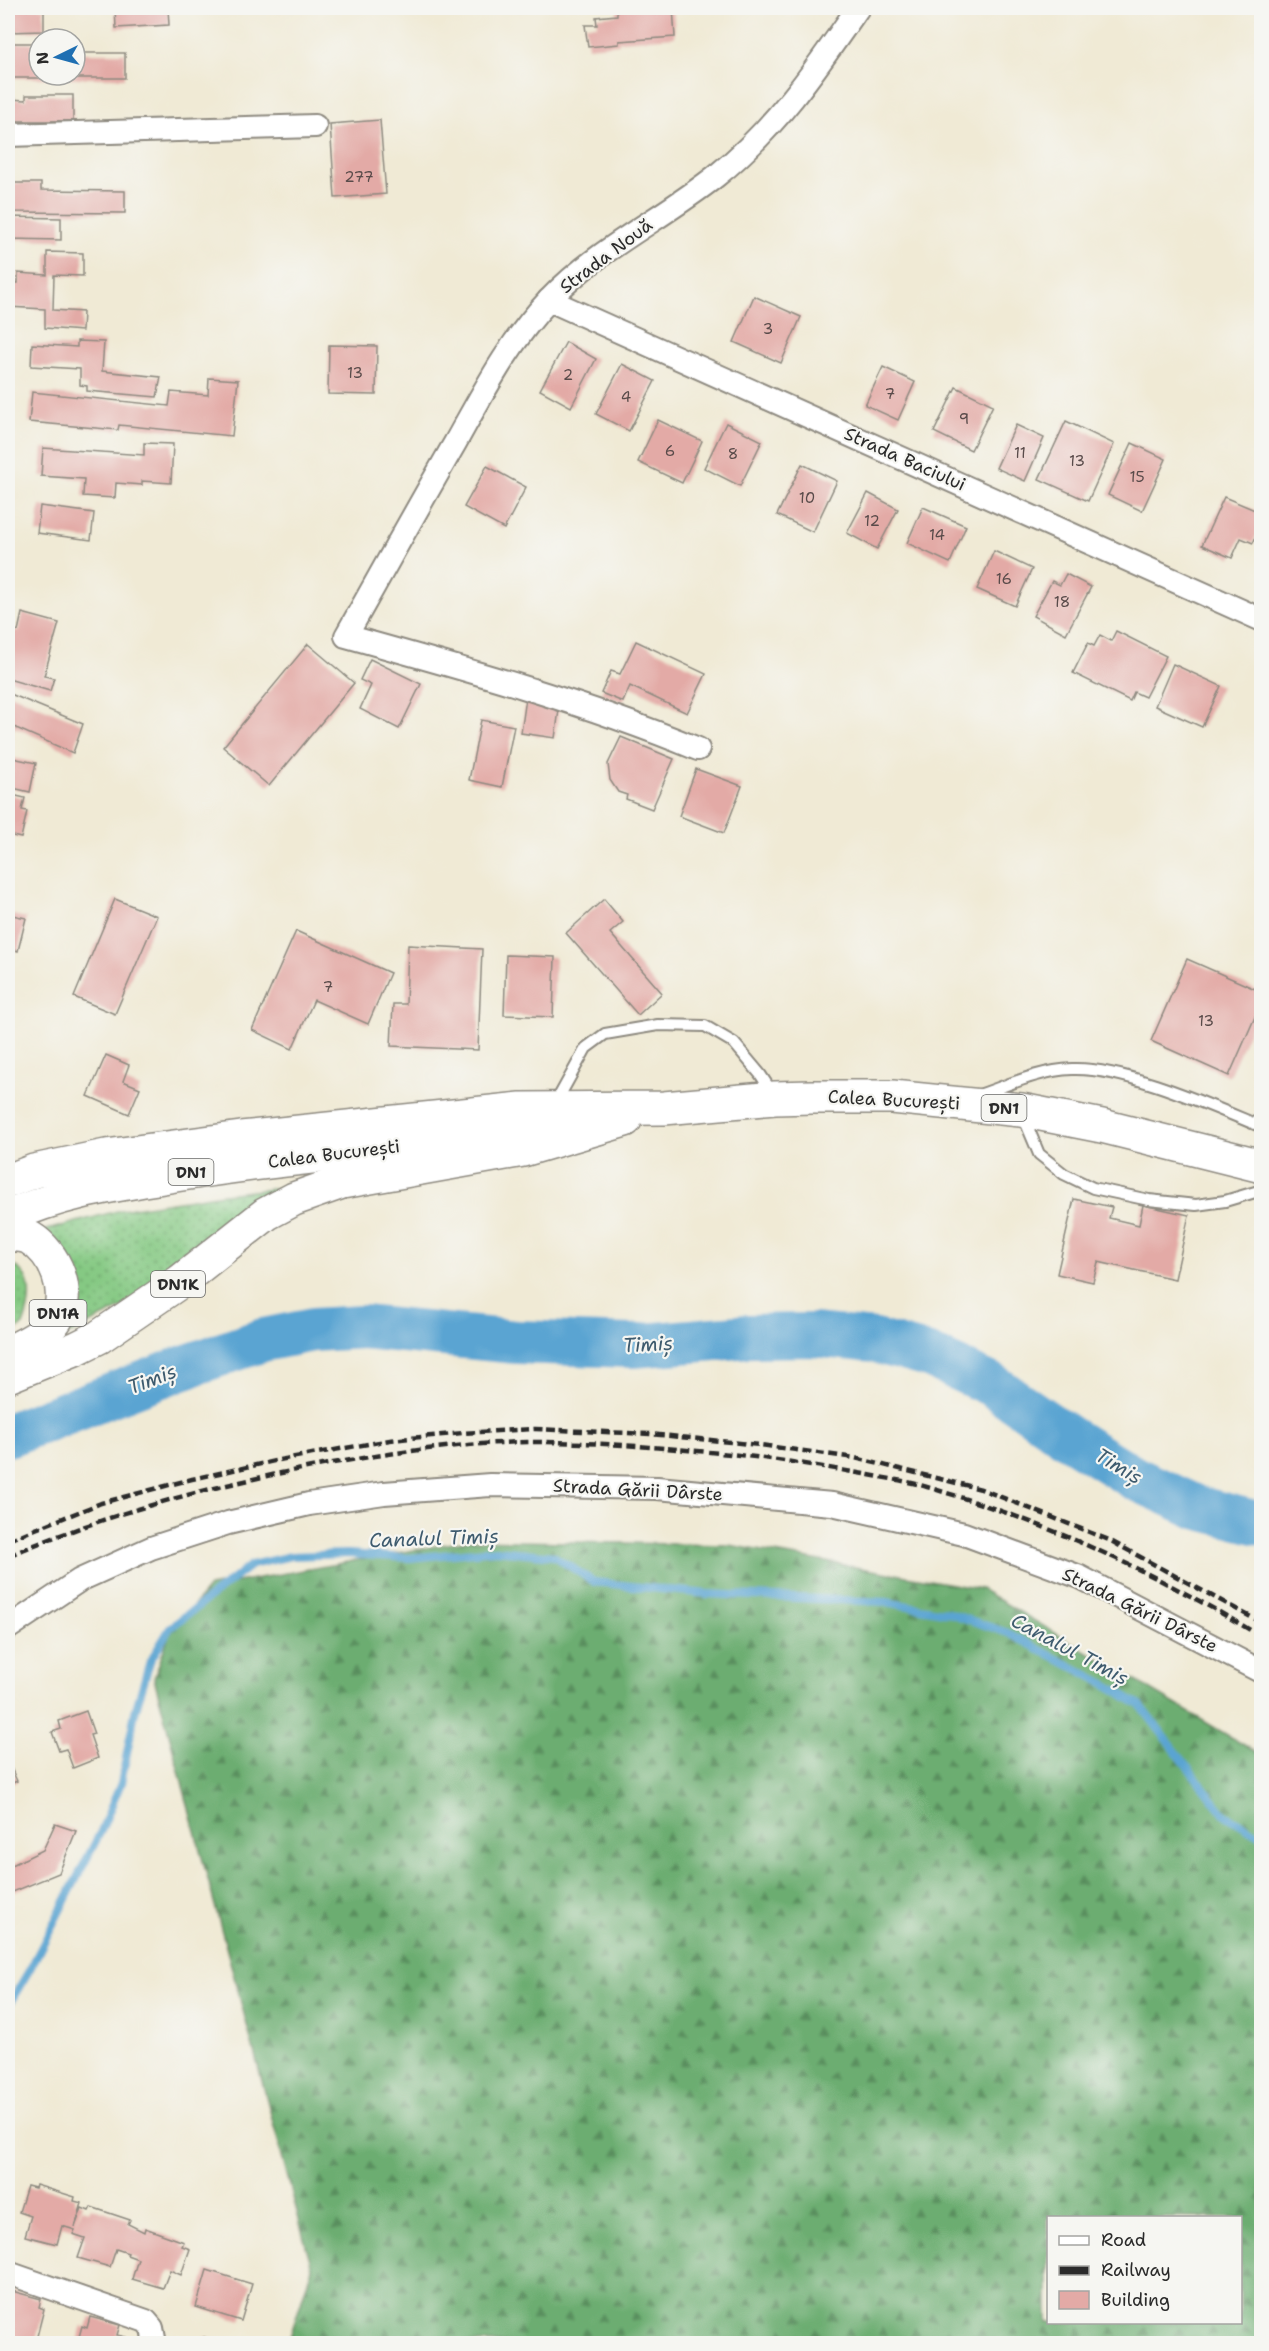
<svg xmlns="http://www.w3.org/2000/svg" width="1269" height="2351" viewBox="0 0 1269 2351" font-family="'Shantell Sans',sans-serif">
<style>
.grass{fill:url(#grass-dots);stroke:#587a57;stroke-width:1.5}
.forest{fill:url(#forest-firs);stroke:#4c6c4e;stroke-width:1.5;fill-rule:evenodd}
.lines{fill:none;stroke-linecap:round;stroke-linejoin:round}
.stream{stroke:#5aa4d2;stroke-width:8}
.river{stroke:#5aa4d2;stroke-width:44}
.building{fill:#e3aaa6}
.service-casing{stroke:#8e8a80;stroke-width:14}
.minor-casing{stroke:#8e8a80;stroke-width:26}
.primary-casing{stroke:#8e8a80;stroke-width:36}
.trunk-casing{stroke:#8e8a80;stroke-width:36}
.service{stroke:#fff;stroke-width:10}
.minor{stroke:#fff;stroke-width:22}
.primary{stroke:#fff;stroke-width:33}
.trunk{stroke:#fff;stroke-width:33}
.rail{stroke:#2b2b2b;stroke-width:4.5;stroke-dasharray:9 4.5;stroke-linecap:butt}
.labels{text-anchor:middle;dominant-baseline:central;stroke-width:4.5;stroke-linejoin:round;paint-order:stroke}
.number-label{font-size:15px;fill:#594b4a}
.shield{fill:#f6f6f2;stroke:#686867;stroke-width:1.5}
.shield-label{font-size:16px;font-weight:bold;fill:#2b2b2b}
.street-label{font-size:18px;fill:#2b2b2b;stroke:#f6f6f2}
.water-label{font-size:20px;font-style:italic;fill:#3e5b6e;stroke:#f6f6f2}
</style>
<defs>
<pattern id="grass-dots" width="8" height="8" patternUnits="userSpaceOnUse" patternTransform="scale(1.5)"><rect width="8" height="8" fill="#85c983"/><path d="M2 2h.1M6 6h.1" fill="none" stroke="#6da36b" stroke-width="1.8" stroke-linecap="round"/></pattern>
<pattern id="forest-firs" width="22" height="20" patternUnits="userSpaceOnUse" patternTransform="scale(1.5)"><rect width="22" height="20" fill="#6cad71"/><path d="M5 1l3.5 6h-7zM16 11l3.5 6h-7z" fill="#598d5d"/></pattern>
</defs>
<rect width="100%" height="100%" fill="#f6f6f2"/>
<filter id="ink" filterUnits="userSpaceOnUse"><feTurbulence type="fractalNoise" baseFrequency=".0167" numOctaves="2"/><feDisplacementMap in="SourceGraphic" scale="12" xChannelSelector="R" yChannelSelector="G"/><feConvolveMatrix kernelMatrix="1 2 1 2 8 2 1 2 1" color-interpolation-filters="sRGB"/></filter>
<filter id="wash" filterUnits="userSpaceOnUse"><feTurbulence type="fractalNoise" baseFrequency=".008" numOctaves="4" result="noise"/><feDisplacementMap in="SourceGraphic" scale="24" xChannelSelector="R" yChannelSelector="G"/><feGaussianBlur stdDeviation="1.35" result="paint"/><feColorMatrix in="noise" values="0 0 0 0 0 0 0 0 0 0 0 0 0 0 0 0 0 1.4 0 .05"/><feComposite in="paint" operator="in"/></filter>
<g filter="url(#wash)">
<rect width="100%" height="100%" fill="#f0ead5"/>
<g class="grass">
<path d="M293,1187l-168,119 -64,32 6,-18 -39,-85 93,-25 102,-16z"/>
<path d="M8,1263c3,2 9,4 12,7 15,13 9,39 3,55l-15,10z"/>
</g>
<path class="forest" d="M469,1540l260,5 252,44 280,166v588h-973l24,-75 -158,-590 15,-43 40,-48zM1048,2218h192v104h-192z"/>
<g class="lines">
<path class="stream" d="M8,2006l22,-37 71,-138 20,-48 14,-71 15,-51 20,-33 81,-63 40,-9 56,-2 63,4 86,-8 58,6 40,26 113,12 179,8 63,11 59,20 101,53 32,20 83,108 38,23"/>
<path class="river" d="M8,1435l171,-66 84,-29 50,-10 50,-3 153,15 117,4 117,-10 63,-1 62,6 54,15 63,29 76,52 66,41 65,30 63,16"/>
</g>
<g id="blocks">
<g class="building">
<path d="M8,8h36v23l-36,1z"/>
<path d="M115,8h53l1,17 -53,3z"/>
<path d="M617,8h56l2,29 -56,4v3l-31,3 -3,-22h12l-1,-8 21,-2z"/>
<path d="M8,43h29v10h2v22h36v-22h50v25h-117z"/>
<path d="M26,95h47v26h-64v-22l17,1z"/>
<path d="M380,120l6,74 -51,4 -5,-74z"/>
<path d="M14,183h27v7l84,1v22l-111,-1z"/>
<path d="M8,217l53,1v22l-53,-1z"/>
<path d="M47,252l36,1v23l-29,-1 -1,35 30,2 -1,19 -37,-3v-19l-37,-2v-24h10v-10l29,2z"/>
<path d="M754,296l47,21 -20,46 -47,-21z"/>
<path d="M77,341l27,1 -2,29 59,6 -4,20 -70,-6v-5l-7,-1v-16l-49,-3 1,-22 45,3z"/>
<path d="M566,342l30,17 -25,48 -31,-17z"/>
<path d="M329,345l48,1 -1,49 -48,-1z"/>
<path d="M622,364l33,17 -26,50 -33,-17z"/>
<path d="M883,367l32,15 -17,38 -33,-15z"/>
<path d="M209,378l29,2 -6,56 -113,-11 -1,5 -89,-8 3,-30 137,14 2,-14 37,3z"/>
<path d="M956,387l37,18 -22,45 -37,-18z"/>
<path d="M658,420l44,21 -20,42 -44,-21z"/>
<path d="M1066,421l48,23 -26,57 -49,-22z"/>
<path d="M726,423l36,18 -22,45 -36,-18z"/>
<path d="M1016,425l28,13 -19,43 -29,-13z"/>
<path d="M144,443l29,1 -2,39 -29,-2v4l-26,-2 -1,15 -32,-2 1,-17 -43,-3 2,-28 101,7z"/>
<path d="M1132,443l34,16 -24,52 -34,-16z"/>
<path d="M802,464l35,17 -24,51 -36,-17z"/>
<path d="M487,466l39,21 -22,42 -40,-22z"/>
<path d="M868,493l30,16 -21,40 -30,-16z"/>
<path d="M1224,497l38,16v11l-9,19 -12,-5 -9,20 -30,-13z"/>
<path d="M40,506l54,7 -3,27 -54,-7z"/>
<path d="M923,507l43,19 -16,37 -43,-20z"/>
<path d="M994,551l38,18 -17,37 -38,-17z"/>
<path d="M1066,574l25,13 -25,47 -33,-18 19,-35 8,4z"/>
<path d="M22,613l37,10 -15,53 10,2 -4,13 -42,-12v-51l10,3z"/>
<path d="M1116,631l50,25 -21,41 -11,-5 -4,9 -57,-28 15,-30 6,3 6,-11 11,6z"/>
<path d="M636,641l70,33 -19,39 -57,-27 -7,16 -22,-9 10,-22 9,3z"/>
<path d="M308,644l46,39 -85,103 -46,-39z"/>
<path d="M370,659l51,25 -22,45 -39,-20 11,-24 -11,-5z"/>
<path d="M1173,664l48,22 -19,41 -47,-21z"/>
<path d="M8,693l75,31 -10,29 -59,-26 -3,14 -3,-1z"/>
<path d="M526,698l34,5 -5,35 -34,-5z"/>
<path d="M481,720l33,6 -12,61 -33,-7z"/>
<path d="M621,737l53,22 -22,50 -26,-10 1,-4 -9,-3 -8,-12 -2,-16z"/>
<path d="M8,757l28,6 -6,29 -22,-5z"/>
<path d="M696,769l46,17 -18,47 -45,-17z"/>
<path d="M8,794l17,4 -3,12 5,1 -6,27 -13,-3z"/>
<path d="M115,899l42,17 -42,98 -41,-17z"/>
<path d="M604,899l19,23 -13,11 52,60 -24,22 -72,-82z"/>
<path d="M8,914l18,4 -8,33 -10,-3z"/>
<path d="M296,931l94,42 -22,51 -54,-24 -22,49 -40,-19z"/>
<path d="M408,945l74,4 -4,101 -87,-4 2,-42h13z"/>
<path d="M506,955l49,2 -2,60 -49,-2z"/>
<path d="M1187,959l75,33v9l-33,75 -78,-35z"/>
<path d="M106,1055l23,10 -6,16 17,7 -11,26 -41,-18z"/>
<path d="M1074,1199l38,8 -3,11 30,7 4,-20 46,10 -14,64 -77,-17 -5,20 -36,-8z"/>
<path d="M86,1711l8,23 -4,1 8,23 -25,10 -7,-19 -7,2 -7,-19 9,-3 -2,-8z"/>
<path d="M8,1761l9,20 -9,4z"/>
<path d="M55,1824l21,7 -17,42 -51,21v-27l35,-17z"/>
<path d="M36,2185l39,12 -1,4 8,2 -7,24 7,-19 7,3 2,-4 39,13 -2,4 16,8 1,-4 39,14 -2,4 8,3 -9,26 -11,-5 -7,18 -31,-9 6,-20 -11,-4 1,-2 -12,-4 -6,18 -32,-9 7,-20 -12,-4 2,-4 -13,-4 -5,18 -32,-8 6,-20 -12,-4 8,-26 8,2z"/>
<path d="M207,2270l45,14 -11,37 -45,-14z"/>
<path d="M12,2291l29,8 -2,8 5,2 -9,35h-27v-47h2z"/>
<path d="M90,2317l30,8 -3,10 9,2 -2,7h-47l5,-18 5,2z"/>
<path d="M204,2337l17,6v1h-19z"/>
</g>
</g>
</g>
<g filter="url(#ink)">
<use href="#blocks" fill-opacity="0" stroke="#8e8a80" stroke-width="1.5"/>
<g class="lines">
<g class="service-casing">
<g id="service">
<path d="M979,1095c29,-10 62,-25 93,-26 54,-2 139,37 190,58"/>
<path d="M555,1104l31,-56 19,-14 53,-9 47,1 29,17 26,31 12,18"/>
<path d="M1023,1116l16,38 25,20 29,14 56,12 47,5 29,-4 37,-11"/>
</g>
</g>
<g class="minor-casing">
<g id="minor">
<path d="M8,135l307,-9"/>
<path d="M549,300l713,320"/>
<path d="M698,749c-114,-47 -233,-80 -352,-113 36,-64 72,-129 109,-193 28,-50 54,-101 94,-143 48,-51 113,-81 167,-124 59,-47 100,-107 142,-168"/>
<path d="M8,1628l72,-48 71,-32 77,-25 81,-19 75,-11 106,-8 167,3 175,16 132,30 116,43 182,95"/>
<path d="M8,2273l138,48 6,7 3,16"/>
</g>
</g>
<g class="primary-casing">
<g id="primary">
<path d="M8,1217c47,-22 98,-31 149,-39 54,-9 108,-16 163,-22 90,-10 181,-24 271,-37"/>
<path d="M8,1234c7,1 16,1 22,4 25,15 42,54 26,81 -11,17 -31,25 -48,34"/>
</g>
</g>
<g class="trunk-casing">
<g id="trunk">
<path d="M8,1181l26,-10 72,-15 135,-18 280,-29 143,-1 111,-10 36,-1h81l129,13 81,16 160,40"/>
<path d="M8,1376l69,-28 22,-11 82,-56 85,-67 28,-15 48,-17 181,-32 102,-30"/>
</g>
</g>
<use href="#service" class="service"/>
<use href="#minor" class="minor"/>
<use href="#primary" class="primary"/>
<use href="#trunk" class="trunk"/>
<g class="rail">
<path d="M8,1540l93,-37 91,-24 87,-19 111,-20 73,-7 72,-4 115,5 110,11 95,13 126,31 128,51 153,83"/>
<path d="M8,1556c103,-44 210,-72 320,-92 67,-12 134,-21 202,-22 64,0 127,5 190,11 50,5 100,13 149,22 19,4 40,6 58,12 118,34 229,86 335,150"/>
</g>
</g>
</g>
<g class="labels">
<g class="number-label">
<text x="359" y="177">277</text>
<text x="768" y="329">3</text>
<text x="355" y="373">13</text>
<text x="568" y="375">2</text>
<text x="890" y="394">7</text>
<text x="626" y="397">4</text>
<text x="964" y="419">9</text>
<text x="670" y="451">6</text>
<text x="1020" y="453">11</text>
<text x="733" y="454">8</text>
<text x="1077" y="461">13</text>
<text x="1137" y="477">15</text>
<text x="807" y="498">10</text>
<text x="872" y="521">12</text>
<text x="937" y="535">14</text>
<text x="1004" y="579">16</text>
<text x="1062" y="602">18</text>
<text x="328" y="987">7</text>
<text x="1206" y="1021">13</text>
</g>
<g class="shield">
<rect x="981.5" y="1095" width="45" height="26" rx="4.5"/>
<rect x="168.5" y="1159" width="45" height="26" rx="4.5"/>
<rect x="151" y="1271" width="54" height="26" rx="4.5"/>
<rect x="29.5" y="1300" width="57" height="26" rx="4.5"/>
</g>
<g class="shield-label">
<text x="1004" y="1108">DN1</text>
<text x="191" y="1172">DN1</text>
<text x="178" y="1284">DN1K</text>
<text x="58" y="1313">DN1A</text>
</g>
<g class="street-label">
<text transform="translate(606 256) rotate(-37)">Strada Nouă</text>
<text transform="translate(905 459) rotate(24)">Strada Baciului</text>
<text transform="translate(894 1100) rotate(3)">Calea București</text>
<text transform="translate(334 1154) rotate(-7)">Calea București</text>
<text transform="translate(638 1490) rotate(3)">Strada Gării Dârste</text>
<text transform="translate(1140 1610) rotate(26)">Strada Gării Dârste</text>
</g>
<g class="water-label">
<text transform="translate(648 1344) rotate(-3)">Timiș</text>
<text transform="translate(152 1379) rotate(-21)">Timiș</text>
<text transform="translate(1119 1466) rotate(31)">Timiș</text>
<text transform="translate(434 1538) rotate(-2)">Canalul Timiș</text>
<text transform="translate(1070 1649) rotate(28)">Canalul Timiș</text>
</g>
</g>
<rect width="1269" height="2351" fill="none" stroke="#f6f6f2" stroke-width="30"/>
<rect x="1047" y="2216" width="195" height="108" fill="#f6f6f2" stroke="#a5a5a2" stroke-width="1.5"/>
<rect x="1059" y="2236" width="30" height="9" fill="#ffffff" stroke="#a5a5a2" stroke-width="1.5"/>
<text x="1101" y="2246" font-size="18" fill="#2b2b2b">Road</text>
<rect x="1059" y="2266" width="30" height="9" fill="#2b2b2b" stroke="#a5a5a2" stroke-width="1.5"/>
<text x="1101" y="2276" font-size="18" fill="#2b2b2b">Railway</text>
<rect x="1059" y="2291" width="30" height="18" fill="#e3aaa6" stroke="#a5a5a2" stroke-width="1.5"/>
<text x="1101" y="2306" font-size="18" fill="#2b2b2b">Building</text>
<g transform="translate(57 57) rotate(265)"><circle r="28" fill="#f6f6f2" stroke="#a5a5a2" stroke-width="1.5"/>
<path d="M0-4.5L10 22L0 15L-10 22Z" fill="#1f6fb2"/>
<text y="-9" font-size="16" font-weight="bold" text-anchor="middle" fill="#2b2b2b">N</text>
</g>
</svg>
